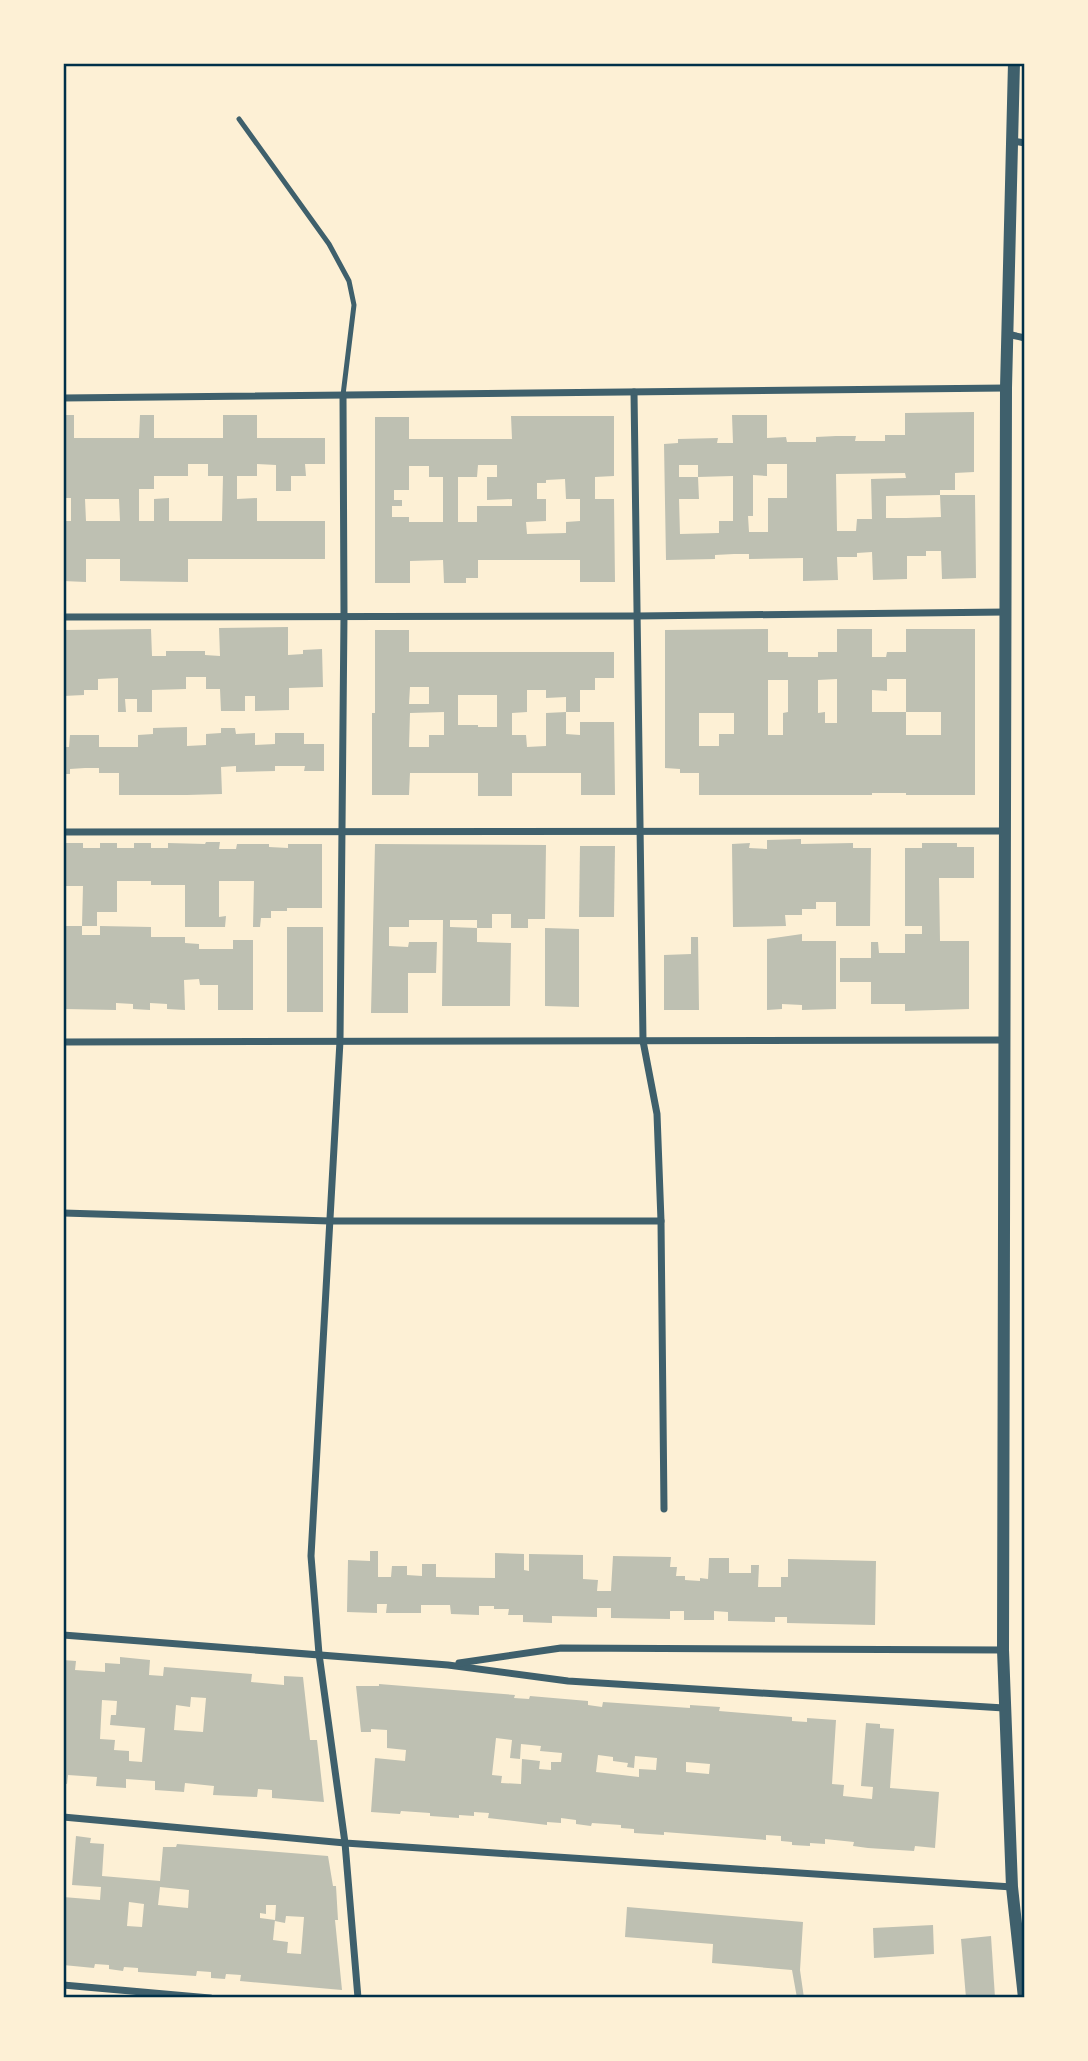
<svg xmlns="http://www.w3.org/2000/svg" width="1088" height="2061" viewBox="0 0 1088 2061" font-family="'Fira Sans',sans-serif">
<style>
.building{fill:#bec0b2;fill-rule:evenodd}
.lines{fill:none;stroke-linecap:round;stroke-linejoin:round}
.service{stroke:#3f606c;stroke-width:5}
.minor{stroke:#3f606c;stroke-width:7}
.tertiary{stroke:#3f606c;stroke-width:12}
.neatline{fill:none;stroke:#003049;stroke-width:2.5}
</style>
<rect width="100%" height="100%" fill="#fdf0d5"/>
<g class="building">
<path d="M974,412v60l-19,1v17h-15v5l-54,1v22h20l35,-1 -1,-22h35l1,83 -34,1 -1,-28h-15v5h-19v23l-34,1 -1,-28 -15,1v4h-20l1,23 -35,1v-23l-54,1v-5h-15l-19,1v4l-49,1 -2,-116 14,-1v-4l40,-1 -1,5h16l-1,-28h35v23l19,-1 1,5h29v-5l20,-1h20l-1,5h30v-6h20v-22zM767,464h20v34h-19v34h-19l-1,-16h5v-41l14,1zM679,465h19v12l35,-1v45h-14v12l-39,1 -1,-35h20l-1,-22h-19zM905,473l1,5 -35,1 1,40h-15l-1,12h-19l-1,-57z"/>
<path d="M63,415h11v23h65l1,-23h14v23h69v-23h34v23h68v26h-20l1,12h-15v15h-15v-26l-19,-1v12h-20v23l20,-1v23h68v38h-137v23l-68,-1v-22h-34v23l-23,-1v-60h8v-23h-8zM188,464h20v12h15l-1,45h-53v-23l-15,1v22h-15v-32h15v-13h34zM85,499h34l1,22h-34z"/>
<path d="M511,416h103v60l-19,1v22h19l1,83h-35v-22h-102v18h-12v5h-22l-1,-23 -33,1v22h-35v-166h34v22h103zM478,465h19v12h-10v23l25,-1v7h-35v16h-19v-45h19zM409,466h20v11h14v45h-34v-5h-17v-11h10v-6h-8v-10h15zM565,479l1,20h14v22l-14,1v11l-39,1 -1,-12 20,-1v-22h-9v-16h9v-3z"/>
<path d="M288,627v28l15,-1v-4l19,-1 1,38 -34,1v22l-34,1v-15h-10v15h-24l-1,-22h-14v-12h-20v12l-34,1v22h-15v-13h-12l1,13h-8v-34l-20,1v11h-14v5l-21,1v-66l88,-1 1,27h14v-5h39v4l15,1 -1,-28z"/>
<path d="M768,629v23h20v5h30v-5h19v-23h35v28h14l1,-5h19v-23h69v166h-69v-2h-34v2h-173v-22h-19v-4l-15,-1v-138zM837,679v44h-12v-11l-7,1v-33zM887,679h19v33h35v23h-35v-23h-34v-22l15,1zM768,680h20v32l-5,1v22h-15zM699,713h35v21h-15v12h-20z"/>
<path d="M375,630h34v22h205v26h-19v12h-15v22h-14v22l14,1v-13h34l1,73h-34v-22h-69v23h-34v-23h-68l-1,22h-37v-82h3zM410,687h19v17h-20zM527,690h19v8l20,-1v15l-20,1v33l-19,1 -1,-12h-14v-22l15,-1zM458,695h39v32h-19v-2h-20zM444,712v23h-15v12h-20l1,-34z"/>
<path d="M187,727v19l19,-1v-11l15,-1v-5h14l1,6 19,-1v12l20,-1v-11h29v11h20v27h-20l1,-5h-30v5l-39,1v-6l-15,1 1,27 -35,1h-68v-22h-20v-5h-14l-15,1v5h-7v-27h6l1,-12h29v12h39v-12l15,-1v-6z"/>
<path d="M801,839v5l52,-1v5h18l-1,78h-34v-24h-20v7h-14v6h-17l1,11 -53,1 -1,-83 18,-1 -1,5 18,1v-9z"/>
<path d="M206,842h14l-1,7h17l1,-5h32v3l19,1v-4h34v64h-35v3h-16v7h-10l-1,9h-7l1,-46h-35v36l7,-1 -1,11h-40v-42h-34v-4h-34v31h-20v14h-15l1,-40h-20v-37h3l-1,-6h18v5h17v-5h17v5h17v-5h17v5h17v-5l37,1z"/>
<path d="M922,843h35v4h17v31h-35l1,63h29v68l-64,2v-7h-34v-22h-31v-24h31v-16h7l1,11h26v-19h17v-8h-17v-78h17z"/>
<path d="M375,844l171,1 -1,74h-17v9h-17v-14h-19v14h-15v-8h-27v7l27,1v14l34,1 -1,63h-68l1,-86h-34v7h-20v19l19,1 1,-5h28l-1,31h-28v40h-37z"/>
<path d="M580,846h35l-1,71h-35z"/>
<path d="M63,926h19v9h18v-9l51,1v10h34v6l14,1v5h34v-9h20v70h-35v-25h-18l-1,-6 -15,1 1,30 -18,-1v-5l-17,-1v7l-17,-1v-5l-17,-1v7l-51,-1v-5h-2z"/>
<rect x="287" y="927" width="36" height="85"/>
<path d="M545,928l34,1v78l-34,-1z"/>
<path d="M802,934v7h34v68l-34,1v-5l-20,-1v5l-15,1v-71z"/>
<path d="M691,937h7l1,73h-35v-55l27,-1z"/>
<path d="M370,1551h8v26h13l1,-11h15v9l15,1v-12h14v13l59,1v-25l29,1v16l5,1v-17l54,1v24l15,1 -1,11h14l2,-35 58,1 -1,10h7l-1,9h9v4l15,1v-3l8,1 1,-21h20v15h22v-8h8l-1,22h23v-10h7v-18l88,2 -1,64 -88,-2v-6h-12v5l-47,-1v-9l-14,-1v9h-30v-9h-14v8l-59,-1v-10h-14v9l-45,-1v7l-29,-1v-7h-15l1,-6h-15v-3h-15v9l-28,-1 -1,-9h-29v8h-35l1,-9h-10v9l-30,-1 1,-52 22,1z"/>
<path d="M120,1657l30,3 -1,15 14,1 1,-9 88,7 -1,8 33,3v-9l19,1 7,63h7l7,62 -52,-4v-8l-14,-1 -1,8 -44,-2 1,-9 -29,-3 -1,9 -29,-2v-9l-29,-2v9l-30,-2 1,-9 -29,-2 -1,9 -4,-1v-123l13,1 -1,9 30,2v-9l15,1zM191,1697l15,1 -3,34 -29,-2 2,-25 14,2zM102,1700l15,1 -1,14h-5l-1,10 35,3 -3,34 -13,-1v-10l-15,-1 1,-10 -15,-1z"/>
<path d="M379,1684l136,11 -1,3 15,1 1,-3 58,5v4l14,2 1,-5 87,6v-3l30,2 -1,4 73,6v4l15,1v-4l29,2 -4,64 12,1 -1,11 29,3 1,-12 -12,-1 5,-63 14,1v4l14,1 -4,59 49,4 -4,56 -20,-2 -1,5 -46,-3 -15,-2 1,-4 -29,-3v5l-15,-1v3l-18,-1v-3l-11,-1v-5l-15,-1v5l-102,-8v3l-30,-2v-4l-13,-1v-3l-29,-2 -1,3 -15,-2v-4l-15,-2v5l-14,-1v3l-59,-7 1,-5 -15,-1v4l-15,-1v3l-29,-2v-3l-29,-2 -1,3 -29,-2 4,-54 30,3 1,-11 -19,-2v-18l-16,-1v3h-10l-5,-46h23zM496,1738l16,2 -2,18 10,1 1,-15 20,2 -1,5 22,2 -1,9h-10v8l-12,-1 1,-8 -18,-2 -1,25 -20,-1 1,-7 -10,-1zM598,1755l15,2v4l15,2 -1,4 7,1 1,-12 22,2 -1,12 -17,-1v8l-43,-5zM686,1762l24,2 -1,10 -23,-2z"/>
<path d="M76,1836l15,2 -1,5 14,1 -2,32 58,5 3,-34h13l1,-3 151,12 5,30h3l2,34h-3l7,70 -102,-9 1,-6 -15,-1 -1,5 -14,-1v-6l-14,-1 -1,5 -58,-4v-4l-14,-1 -1,4 -14,-2v-4l-14,-1 -1,4 -31,-3v-68l37,3 1,-13 -29,-2zM160,1887l29,3 -1,18 -30,-3zM129,1902l15,2 -2,23 -15,-1zM266,1905h10l-1,16 10,2 1,-7 18,1 -3,37 -14,-1 1,-11 -15,-2 2,-20 -15,-2v-5l6,1z"/>
<path d="M627,1907l176,15 -3,48 4,28h-7l-5,-28 -80,-7 1,-19 -88,-7z"/>
<path d="M933,1925l1,29 -60,4 -1,-30z"/>
<path d="M991,1936l4,62h-29l-5,-59z"/>
</g>
<g class="lines">
<path class="service" d="M239,119l90,125 20,37 5,24 -11,90"/>
<g class="minor">
<path d="M1013,141l12,2"/>
<path d="M1007,334l18,4"/>
<path d="M634,392l9,649 14,73 4,107 3,288"/>
<path d="M343,395l1,220 -4,426 -29,515 8,98 26,189 13,155"/>
<path d="M63,398l943,-10"/>
<path d="M63,617l574,-1 369,-4"/>
<path d="M63,832l943,-1"/>
<path d="M63,1042l942,-2"/>
<path d="M63,1213l267,8h331"/>
<path d="M63,1635l385,30 120,16 436,27"/>
<path d="M459,1663l102,-15 442,2"/>
<path d="M63,1817l282,26 667,44"/>
<path d="M63,1985l147,13"/>
</g>
<path class="tertiary" d="M1014,63l-8,325 -3,1262 9,237 12,111"/>
</g>
<rect width="1088" height="2061" fill="none" stroke="#fdf0d5" stroke-width="130"/>
<rect x="65" y="65" width="958" height="1931" class="neatline"/>
</svg>
